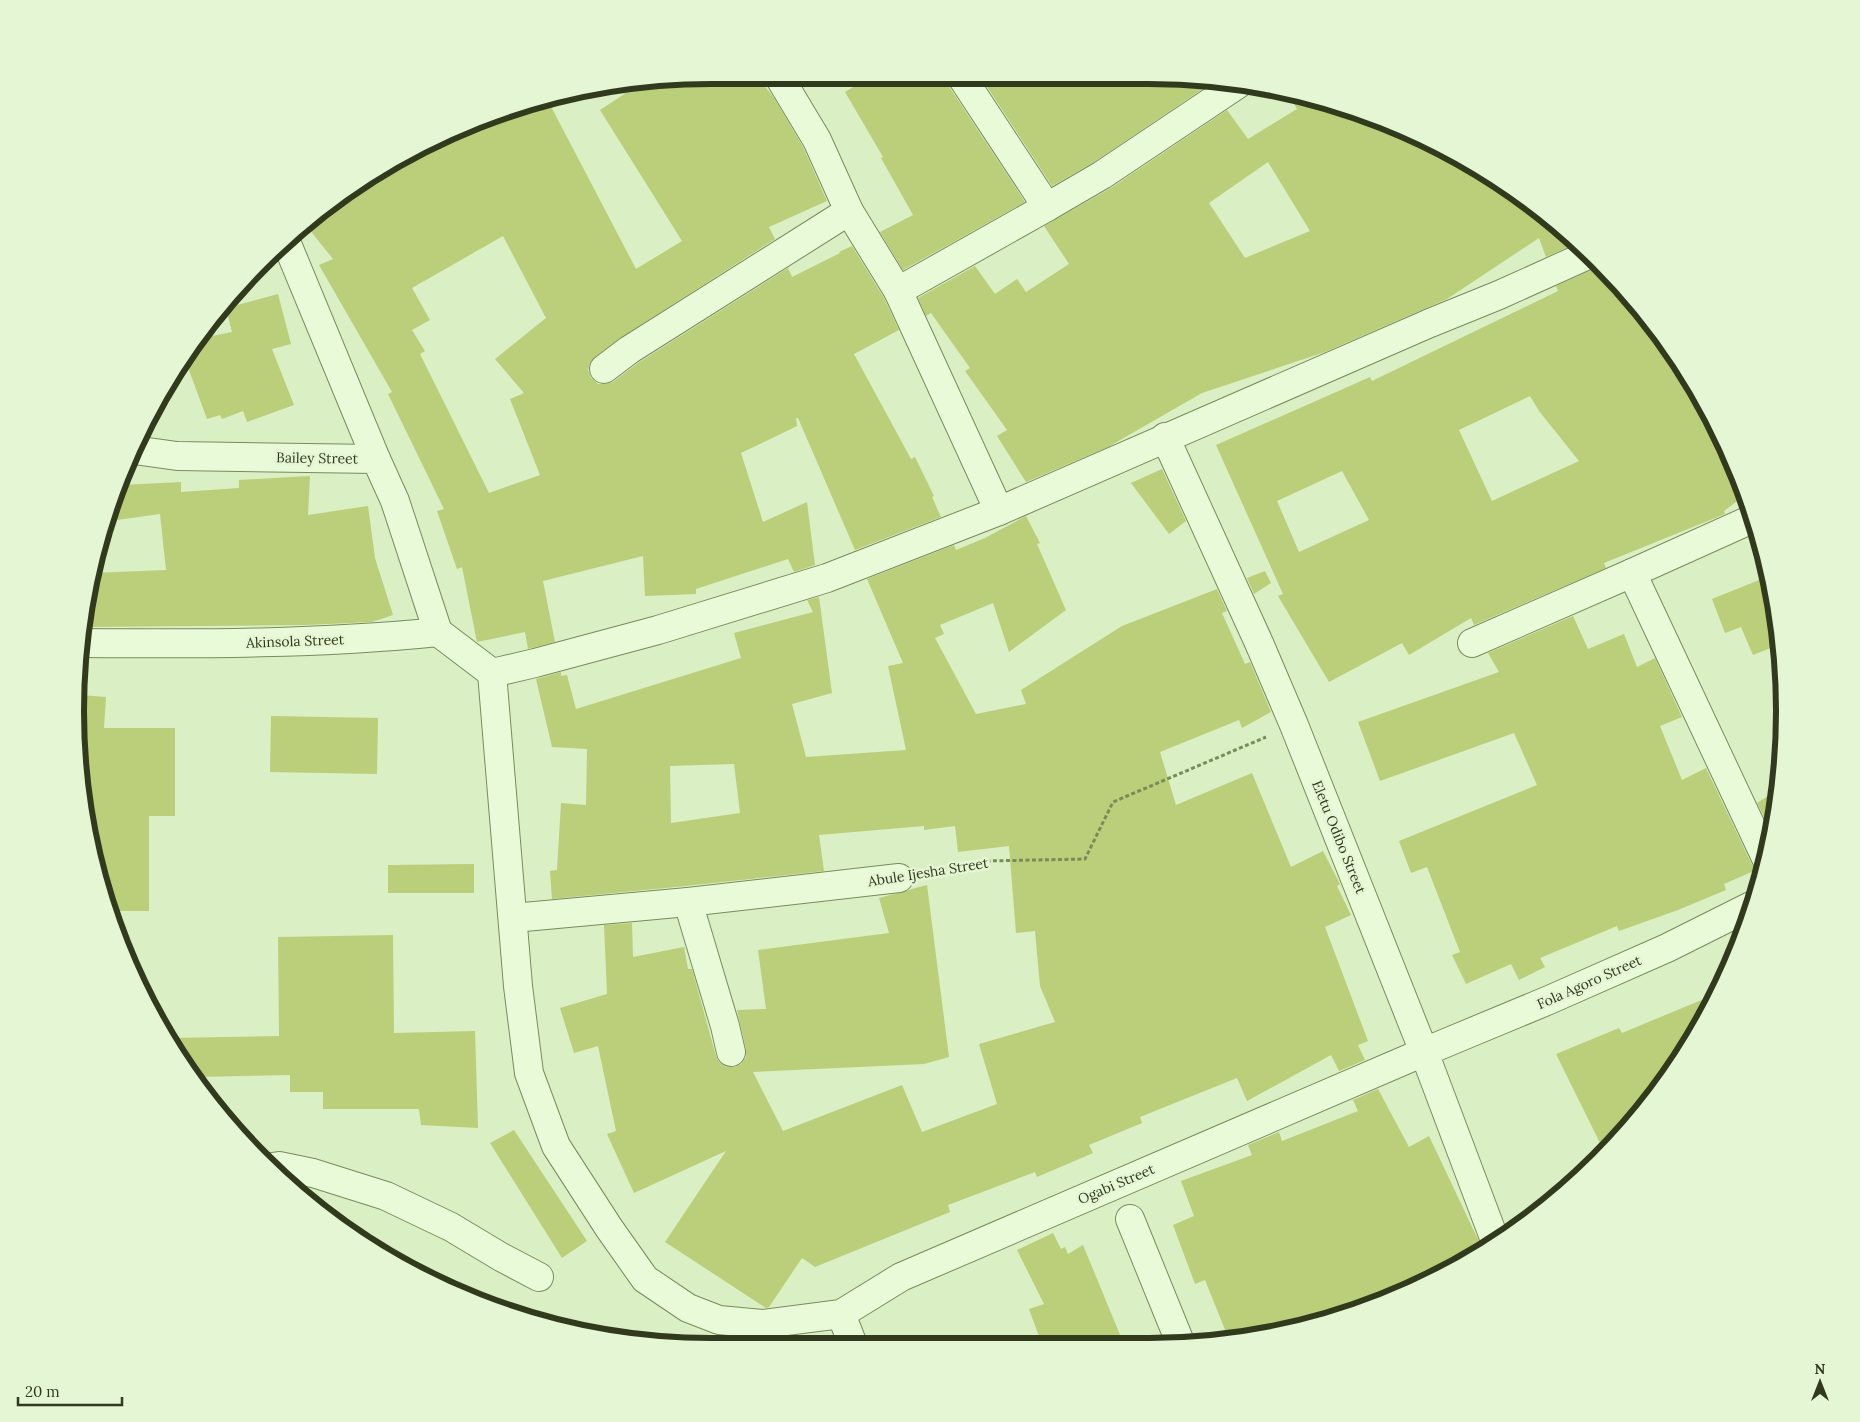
<svg xmlns="http://www.w3.org/2000/svg" width="1860" height="1422" viewBox="0 0 1860 1422" font-family="Lora,serif">
<style>
.building{fill:#bbce79;fill-rule:evenodd}
.lines{fill:none;stroke-linecap:round;stroke-linejoin:round}
.minor-casing{stroke:#7a8b5a;stroke-width:30}
.tertiary-casing{stroke:#7a8b5a;stroke-width:30}
.path{stroke:#7a8b5a;stroke-width:3;stroke-dasharray:4 2.5;stroke-linecap:butt}
.minor{stroke:#e9fad8;stroke-width:28}
.tertiary{stroke:#e9fad8;stroke-width:28}
.labels{text-anchor:middle;dominant-baseline:central;stroke-width:5;stroke-linejoin:round;paint-order:stroke}
.street-label{font-size:14px;fill:#323a1e;stroke:#e5f6d4}
.rim{fill:none;stroke:#323a1e;stroke-width:6}
</style>
<rect width="100%" height="100%" fill="#daefc4"/>
<g class="building">
<path d="M711,75h45l18,23 29,49 24,54 -58,26 6,12 -155,99 -25,19 -5,6 -2,7 3,8 7,6h7l8,-2 25,-19 150,-95 4,9 48,-24 -1,-1 13,-6 32,52 15,32 -45,24 57,105 4,-2 19,39 -2,1 9,20 -86,33 -57,-132h-2l1,8 -56,27 22,69 44,-20 8,63 -21,7 -6,-13 -92,30v5l-51,2 -2,-40 -100,25 12,61 -27,7 -3,-17 -48,10 -15,-75 -5,2 -20,-58 7,-2 -56,-115 4,-2 -73,-127 14,-6 -28,-35 88,-64 153,-63 90,172 46,-28 -82,-131 38,-25zM503,236l43,82 -51,41 29,34 -14,6 30,76 -51,18 -69,-139 5,-3 -13,-21 18,-10 -18,-32z"/>
<path d="M873,75l73,1 2,9 77,117 -122,68 -23,-38 33,-17 -32,-57 2,-1 -38,-65z"/>
<path d="M980,76h210l16,3 4,5 -116,78 -42,24z"/>
<path d="M1287,92l27,5 117,44 105,65 41,37 -31,14 -7,-19 -92,61 -122,53 -123,41 -94,54 -82,35 -29,-46 10,-6 -42,-59 5,-3 -39,-55 -5,3 -8,-18 57,-32 20,28 22,-15 9,13 43,-28 -25,-38 67,-38 116,-78 21,29 49,-30zM1268,162l42,69 -65,27 -36,-55z"/>
<path d="M1601,264l77,93 58,110 9,28 -21,16 1,3 -121,49 2,5 -132,57 -3,-7 -62,37 -7,-12 -73,39 -51,-86 5,-2 -67,-149 154,-68 2,4 186,-90 -2,-5 40,-18zM1530,396l9,15 40,50 -87,40 -33,-71zM1342,471l27,49 -70,32 -22,-51z"/>
<path d="M278,294l13,50 -19,5 22,56 -47,17 -4,-11 -21,8 -2,-4 -13,4 -21,-57 16,-24 30,-6 -6,-24z"/>
<path d="M1162,469l24,52 -17,13 -38,-51z"/>
<path d="M310,476l-2,39 60,-9 7,52 18,57 -21,7 -67,3 -220,2 2,-40 5,-14 74,-3 -6,-56 -50,7 12,-36 59,-3v10l58,-4v-8z"/>
<path d="M1026,516l14,27 -3,1 29,66 -57,42 -16,-49 -53,22 4,9 -9,4 41,76 50,-10 -5,-14 101,-64 95,-37 10,22 -5,2 23,51 5,-2 21,50 -29,16 -3,-8 -79,32 16,53 76,-32 39,94 32,-16 17,33 -3,2 14,29 -26,12 43,114 -10,4 7,15 -26,11 -8,-16 -84,46 -10,-23 -97,39 2,6 -53,22 4,8 -56,24 -2,-5 -87,33 2,7 -135,55 -13,-9 -33,49 -3,1 -101,-66 61,-91 -92,42 -27,-59 9,-3 -18,-85 -24,7 -14,-45 47,-14 -3,-69 28,-2 1,34 51,-10 4,22h4l24,87 3,6 7,5h9l6,-3 5,-7v-8l-9,-39 29,-1 -8,-59 131,-17 -10,-35 48,-13 22,172 -25,7 -171,8 30,59 119,-46 20,47 75,-28 -18,-60 76,-22 -15,-36 -5,-55 -19,2 -7,-87 -51,6 -3,-26 -31,4v-4l-105,9 5,36 -138,15 -134,13 -2,-28 7,-1 4,-67 25,2 1,-56 -35,-2 -16,-68 25,-7v4l6,-1 9,34 165,-51 -7,-25 79,-21 -6,-12 12,-3 13,96 -40,11 14,53 100,-7 -18,-84 15,-3 -36,-84 87,-34 2,5 29,-12zM734,764l6,49 -69,10 -1,-57z"/>
<path d="M1265,571l6,12 -17,11 -7,-16z"/>
<path d="M1769,576l4,11 5,58 -25,10 -12,-28 -16,6 -13,-34z"/>
<path d="M1573,616l15,33 36,-15 13,33 18,-9 27,59 -22,9 22,54 24,-12 46,97 4,5 -32,14 2,6 -48,20 -59,21 -2,-5 -77,32 5,9 -26,13 -8,-16 -45,20 -14,-29 8,-3 -33,-85 -16,6 -12,-32 138,-56 -23,-52 -134,48 -22,-59 141,-50 -11,-19z"/>
<path d="M80,695l26,2 -2,31h71v88h-26v95h-41l-32,-159z"/>
<path d="M271,716l107,2 -1,56 -107,-2z"/>
<path d="M1777,790l-4,45 -16,-32z"/>
<path d="M474,864v29h-86v-28z"/>
<path d="M393,935l1,98 81,-2 3,97 -57,-3 -2,-16h-96v-17h-33v-17l-97,2 -11,-12 -13,-27 110,-2 -1,-99z"/>
<path d="M1716,994l-38,70 -73,89 -49,-99 63,-26 3,5z"/>
<path d="M1378,1089l31,58 20,-11 54,114 -91,49 -162,43 -25,-62 -10,4 -22,-59 21,-9 -13,-35 71,-26 -4,-10 31,-13 3,9 76,-30 -5,-11z"/>
<path d="M514,1130l73,111 -25,17 -72,-115z"/>
<path d="M1053,1233l8,16 4,-2 3,7 15,-9 40,97h-82l-12,-33 15,-5 -27,-54z"/>
</g>
<g class="lines">
<g class="minor-casing">
<g id="minor">
<path d="M778,75l39,65 32,71 49,80 101,220"/>
<path d="M1047,207l55,-32 136,-91"/>
<path d="M285,239l91,220"/>
<path d="M898,291l149,-84 -86,-131"/>
<path d="M604,369l25,-19 220,-139"/>
<path d="M134,450l43,6 199,3 19,42 43,131"/>
<path d="M1752,519l-120,54 134,285"/>
<path d="M84,643c118,1 236,1 354,-11l54,41"/>
<path d="M1472,643l160,-70"/>
<path d="M492,673l26,313 11,87 27,73 53,82 36,51 43,29 31,12 43,4 79,-10 60,-37 523,-225 -130,-327 -35,-82 -94,-206"/>
<path d="M492,673l43,-10 123,-33 169,-52 172,-67 431,-188 69,-28 91,-41"/>
<path d="M688,902l37,124 6,26"/>
<path d="M513,918l175,-16 211,-24"/>
<path d="M272,1167l7,-1 34,7 73,23 65,31 50,30 38,20"/>
<path d="M1130,1219l50,123"/>
<path d="M841,1314l11,28"/>
</g>
</g>
<g class="tertiary-casing">
<path id="tertiary" d="M1496,1243l-72,-191 125,-52 118,-52 84,-42"/>
</g>
<path class="path" d="M929,872l57,-11 99,-2 28,-57 153,-65"/>
<use href="#minor" class="minor"/>
<use href="#tertiary" class="tertiary"/>
</g>
<g class="labels">
<g class="street-label">
<text transform="translate(317 458) rotate(1)">Bailey Street</text>
<text transform="translate(295 641) rotate(-2)">Akinsola Street</text>
<text transform="translate(1339 837) rotate(68)">Eletu Odibo Street</text>
<text transform="translate(928 872) rotate(-9)">Abule Ijesha Street</text>
<text transform="translate(1589 982) rotate(-24)">Fola Agoro Street</text>
<text transform="translate(1116 1184) rotate(-23)">Ogabi Street</text>
</g>
</g>
<path d="M0 0H1860V1422H0ZM711 84H1149A627 627 0 0 1 1776 711V711A627 627 0 0 1 1149 1338H711A627 627 0 0 1 84 711V711A627 627 0 0 1 711 84Z" fill="#e5f6d4" fill-rule="evenodd"/>
<path class="rim" d="M711 84H1149A627 627 0 0 1 1776 711V711A627 627 0 0 1 1149 1338H711A627 627 0 0 1 84 711V711A627 627 0 0 1 711 84Z"/>
<g transform="translate(1820 1382)" stroke="#e5f6d4" stroke-width="4" paint-order="stroke">
<path d="M0-4L9 19L0 12L-9 19Z" fill="#323a1e"/>
<text y="-8" font-size="14" font-weight="bold" text-anchor="middle" fill="#323a1e">N</text>
</g>
<path d="M18 1397v8h104v-8" fill="none" stroke="#323a1e" stroke-width="2.5"/>
<text x="25" y="1397" font-size="15" fill="#323a1e" stroke="#e5f6d4" stroke-width="4" paint-order="stroke">20 m</text>
</svg>
